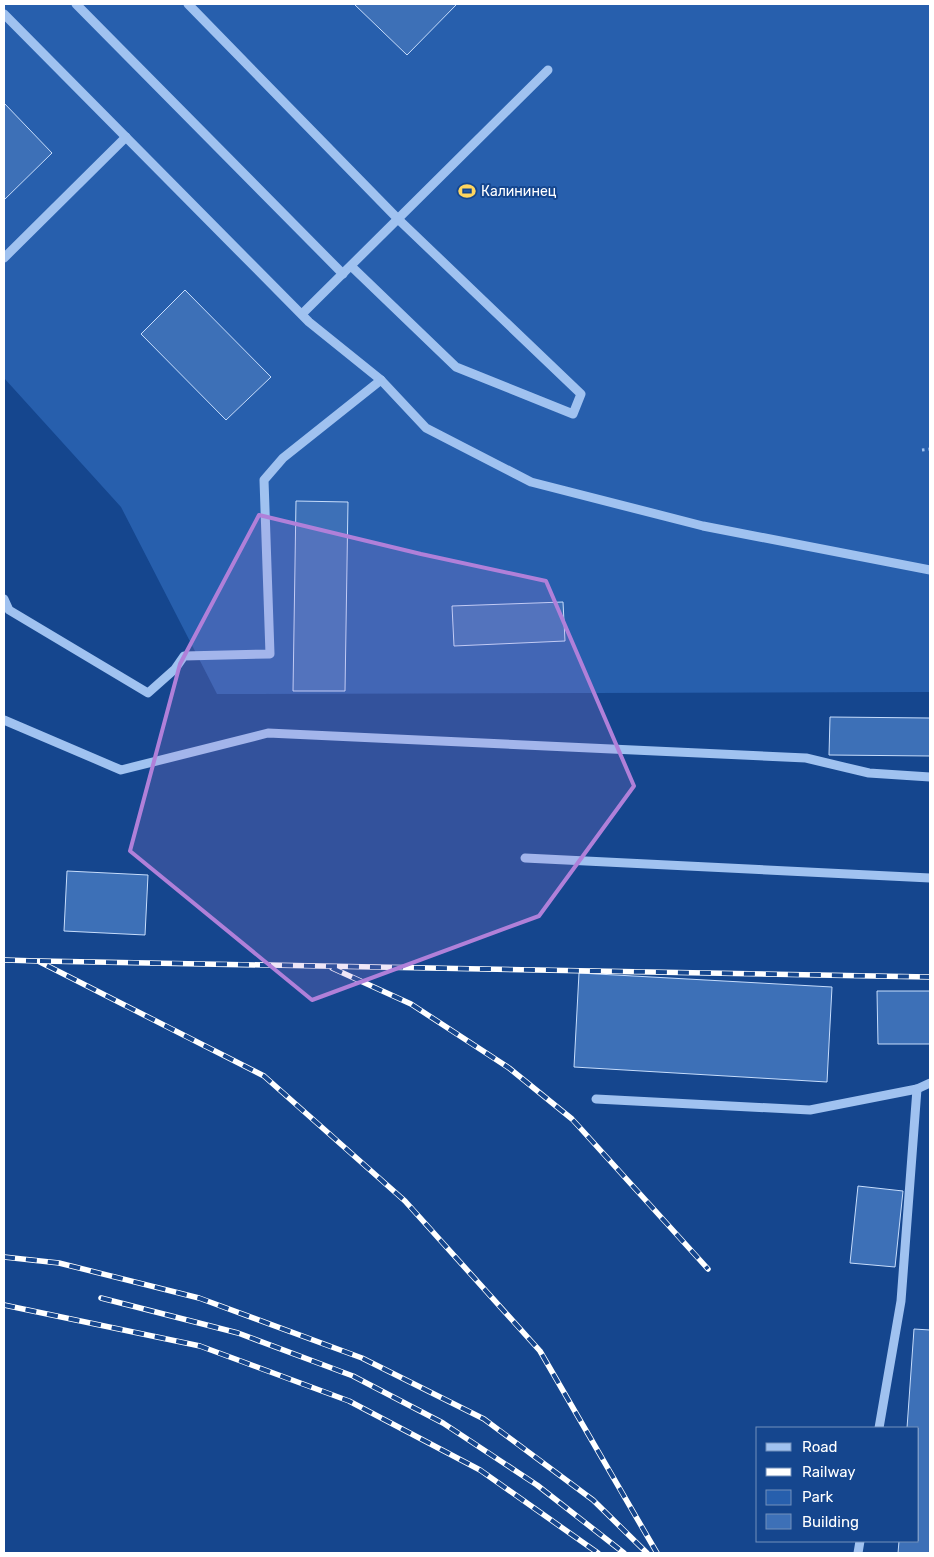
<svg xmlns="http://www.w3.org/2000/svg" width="934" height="1557" viewBox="0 0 934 1557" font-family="Rubik,sans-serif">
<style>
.green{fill:#275fad}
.building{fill:#3d70b7;stroke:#c7ddfc}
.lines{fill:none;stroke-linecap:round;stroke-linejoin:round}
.path{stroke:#a0c2f0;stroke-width:3;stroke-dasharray:2.5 4;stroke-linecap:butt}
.minor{stroke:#a0c2f0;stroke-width:9}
.rail-casing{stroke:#fff;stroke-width:5.5}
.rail{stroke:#15468e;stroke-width:4;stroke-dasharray:11;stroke-linecap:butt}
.marked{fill:#b080d9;fill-opacity:0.2;stroke:#b080d9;stroke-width:4;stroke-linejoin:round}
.labels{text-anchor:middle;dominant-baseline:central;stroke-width:4;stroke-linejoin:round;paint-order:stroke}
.poi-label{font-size:14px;fill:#fff;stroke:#15468e;text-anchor:start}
</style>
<rect width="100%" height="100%" fill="#15468e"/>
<path class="green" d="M4,4h926v688l-713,2 -96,-187 -117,-129z"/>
<g class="building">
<path d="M354,4h103l-50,51z"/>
<path d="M4,103l48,50 -48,47z"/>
<path d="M185,290l86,87 -45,43 -85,-86z"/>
<path d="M296,501l52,1 -3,189h-52z"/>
<path d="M563,602l2,39 -111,5 -2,-40z"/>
<path d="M830,717l100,1v38l-101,-1z"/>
<path d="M67,871l81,4 -3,60 -81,-4z"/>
<path d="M579,973l253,14 -5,95 -253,-15z"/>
<path d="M877,991h53v53h-52z"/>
<path d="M858,1186l45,5 -8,76 -45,-4z"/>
<path d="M914,1329l16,1v223h-32l1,-12h19v-113h-11z"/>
</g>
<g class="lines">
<path class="path" d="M922,450l8,-1"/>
<g class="minor">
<path d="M76,4l267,270"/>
<path d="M188,4l210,215 183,175 -8,20 -117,-47 -105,-101"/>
<path d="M4,14l305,308 72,58 45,48 105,54 172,44 227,44"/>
<path d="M4,258l122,-121"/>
<path d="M302,314l246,-244"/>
<path d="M4,599l5,11 139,83 27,-24 9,-13 86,-2 -6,-174 19,-22 98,-78"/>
<path d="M4,720l117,50 147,-37 538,25 63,15 61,4"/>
<path d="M525,858l405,20"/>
<path d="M596,1099l214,11 107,-21 13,-6"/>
<path d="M879,1428l22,-127 16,-212"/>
<path d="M858,1553l2,-12"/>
</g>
<g class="rail-casing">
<g id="rail">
<path d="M4,960l34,1 226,115 141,125 135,150 117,202"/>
<path d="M40,961l890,16"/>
<path d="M332,968l79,36 98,64 63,51 136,150"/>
<path d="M4,1257l55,6 140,35 163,60 122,61 109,81 54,53"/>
<path d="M101,1298l137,35 115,43 90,47 94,62 87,68"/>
<path d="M4,1305l196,41 149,55 131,69 118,83"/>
</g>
</g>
<use href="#rail" class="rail"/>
</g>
<path class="marked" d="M259,515l162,39 125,27 88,205 -95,130 -227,84 -182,-149 50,-187z"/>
<defs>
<g id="stadium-bare" transform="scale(1.35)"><path d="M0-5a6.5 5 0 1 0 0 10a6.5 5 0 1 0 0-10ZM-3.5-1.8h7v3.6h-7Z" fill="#ffd65f" stroke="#15468e" stroke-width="2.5" paint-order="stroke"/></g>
</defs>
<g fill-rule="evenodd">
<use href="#stadium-bare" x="467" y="191"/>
</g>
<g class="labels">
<g class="poi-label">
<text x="481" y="191">Калининец</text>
</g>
</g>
<rect width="934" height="1557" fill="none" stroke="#ffffff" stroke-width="10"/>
<rect x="756" y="1427" width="162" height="115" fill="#15468e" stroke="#7390bb"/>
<rect x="766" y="1443" width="25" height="8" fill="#a0c2f0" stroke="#7390bb"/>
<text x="802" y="1452" font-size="15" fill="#ffffff">Road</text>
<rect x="766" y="1468" width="25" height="8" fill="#ffffff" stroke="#7390bb"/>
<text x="802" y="1477" font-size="15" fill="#ffffff">Railway</text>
<rect x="766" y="1490" width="25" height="15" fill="#275fad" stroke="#7390bb"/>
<text x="802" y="1502" font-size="15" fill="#ffffff">Park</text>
<rect x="766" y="1514" width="25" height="15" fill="#3d70b7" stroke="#7390bb"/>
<text x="802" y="1527" font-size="15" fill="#ffffff">Building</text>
</svg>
